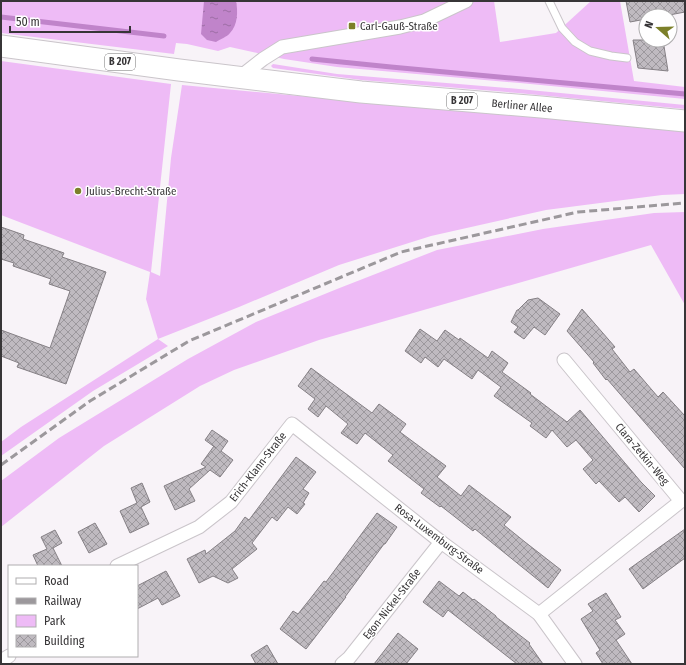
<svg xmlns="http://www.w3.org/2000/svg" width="686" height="665" viewBox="0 0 686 665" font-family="'Fira Sans Condensed',sans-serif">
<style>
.green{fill:#eebbf6}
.water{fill:url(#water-ripples)}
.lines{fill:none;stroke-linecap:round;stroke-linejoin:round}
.stream{stroke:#c084ca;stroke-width:5}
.building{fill:url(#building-cross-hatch);stroke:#858085}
.lane-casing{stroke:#cac5ca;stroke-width:9}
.street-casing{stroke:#cac5ca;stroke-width:15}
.primary-casing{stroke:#cac5ca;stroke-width:23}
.lane{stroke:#fff;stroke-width:7}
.street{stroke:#fff;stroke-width:13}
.primary{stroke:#fff;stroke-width:21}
.rail{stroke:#9c989c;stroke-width:3;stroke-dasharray:8 4;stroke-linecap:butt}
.poi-dot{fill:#7c8029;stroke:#fff;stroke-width:1.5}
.labels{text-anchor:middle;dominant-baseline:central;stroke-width:3;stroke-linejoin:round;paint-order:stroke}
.shield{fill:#fff;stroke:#737273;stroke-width:1}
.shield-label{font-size:10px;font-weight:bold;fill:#373537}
.poi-label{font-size:11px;fill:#373537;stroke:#fff;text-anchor:start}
.street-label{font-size:11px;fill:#373537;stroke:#fff}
</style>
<defs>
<pattern id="water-ripples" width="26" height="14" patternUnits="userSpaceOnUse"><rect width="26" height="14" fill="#c084ca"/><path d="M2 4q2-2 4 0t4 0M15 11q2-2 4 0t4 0" fill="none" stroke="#9d6da5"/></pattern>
<pattern id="building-cross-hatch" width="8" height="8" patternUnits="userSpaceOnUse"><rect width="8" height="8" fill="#bfbac0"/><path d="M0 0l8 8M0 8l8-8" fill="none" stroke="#9c989d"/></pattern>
</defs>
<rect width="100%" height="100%" fill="#f8f3f8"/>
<g class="green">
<path d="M1,1h493l6,41 56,-9 35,-32h29l14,80 51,6v12l-165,-16 -183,-16 -53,-8 -54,-12 -12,4 -31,-7 -11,-1 -2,11 -173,-21z"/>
<path d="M1,61l170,23 -20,188 9,4 11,-118 11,-73c167,16 335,30 503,46v63l-23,1 -116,15 -115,26 -92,29 -100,42 -81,32 10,7 -75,45 -92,65v-14l20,-15 137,-88 -12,-40 4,-27 -149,-57z"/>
<path d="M273,64l64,10 182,15 166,16v4l-167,-16 -157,-13 -88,-12 -2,-2z"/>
<path d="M685,212v93l-34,-60 -332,95 -85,30 -34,16 -96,60 -103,81v-46l58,-43 129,-79 68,-37 81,-33 100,-39 106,-21 111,-16z"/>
</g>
<path class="water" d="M204,1h32c2,10 2,24 -6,32 -3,4 -10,6 -14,9l-9,-2 -6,-6z"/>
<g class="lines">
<g class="stream">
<path d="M1,17l163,19"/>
<path d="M312,59l79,8 294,27"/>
</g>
</g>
<g class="building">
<path d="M626,1h59v11l-21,4h-18v3l-16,3z"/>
<path d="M633,40h30l5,31 -30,-3z"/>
<path d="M1,227l23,8 -1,4 41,14 -2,4 44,15 -40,112 -49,-17 2,-4 -18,-7v-26l49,18 20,-57 -21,-7 2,-5 -38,-13 1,-3 -13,-4z"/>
<path d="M538,298l22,16 -15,21 -11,-8 -10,12 -10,-7 4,-5 -7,-5 6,-12h1l10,-10z"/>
<path d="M582,309l33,38 -3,2 18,23 4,-3 24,28 5,-5 22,24v53l-78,-90 -1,1 -13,-17 1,-1 -27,-31z"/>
<path d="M420,329l17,12 8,-11 14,10 1,-2 28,20 4,-7 16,12 -6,9 29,21 -1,1 37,28 13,-12 61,72 14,14 -16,16 -14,-15 -6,5 -20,-21 -3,3 -13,-15 10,-9 -17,-20 -9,7 -15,-17 -6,8 -16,-12 2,-3 -38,-27 7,-9 -23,-17 -6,9 -28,-20 -6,8 -13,-10 -4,6 -16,-12z"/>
<path d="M311,368l61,45 7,-9 27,20 -6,8 31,23 15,11 -9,11 24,19 8,-11 42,32 -7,8 21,17 36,28 -13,18 -73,-59 -2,2 -32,-25 -1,1 -19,-14 3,-4 -36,-28 5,-6 -28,-22 -8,11 -16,-11 7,-9 -22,-18 -8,11 -10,-8 7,-10 -17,-13z"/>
<path d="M212,430l16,11 -7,10 12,9 -13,17 -10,-7 -21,19 6,12 -20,9 -11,-24 42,-19 -5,-3 13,-18 2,2 -11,-8z"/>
<path d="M296,457l20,15 -13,17 6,4 -6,10 2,1 -8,10 -9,-7 -11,14 -5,-4 -20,26 5,6 -25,20 6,9 -10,5 -15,-7 -14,7 -12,-24 18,-9 1,4 29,-23 10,-14 4,3z"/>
<path d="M142,483l8,19 -9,5 8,17 -19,9 -10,-22 17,-8 -6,-15z"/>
<path d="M377,513l20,14 -12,17h-1l-39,53h1l-40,52 -26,-20 13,-18 5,3 12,-15 14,-18 2,1z"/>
<path d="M95,523l12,21 -18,9 -11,-21z"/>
<path d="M685,529v29l-42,31 -14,-20z"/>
<path d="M55,530l7,13 -9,5 9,18h-24l-5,-11 14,-6 -6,-12z"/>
<path d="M166,571l14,25 -18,9 -4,-7 -21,11v-23z"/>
<path d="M439,581l20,15 4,-4 10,8 1,-1 22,17v1l34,26 -1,1 14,20h-26l-69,-54 -5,7 -20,-15z"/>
<path d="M606,593l15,24 -6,3 10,14 -9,6 16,24h-29l-7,-11 4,-3 -19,-31 12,-8 -5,-7z"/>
<path d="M398,633l20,16 -12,15h-32z"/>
<path d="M267,645l11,19h-22l-5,-9z"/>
</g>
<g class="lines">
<g class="lane-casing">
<path id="lane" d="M549,1l13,27 13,14 15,9 21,5 16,2"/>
</g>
<g class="street-casing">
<g id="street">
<path d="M240,77l23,-18 19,-12 118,-20 24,-6 42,-20"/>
<path d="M117,566l82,-39 32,-25 61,-78 149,118 98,72 36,50"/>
<path d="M539,614l142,-113 -117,-141"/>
<path d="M1,661l8,-5"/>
<path d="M342,664l7,-6 92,-116"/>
</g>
</g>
<g class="primary-casing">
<path id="primary" d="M1,46l178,24 182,22 180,15 144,14"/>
</g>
<use href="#lane" class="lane"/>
<use href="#street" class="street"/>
<use href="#primary" class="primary"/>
<path class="rail" d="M1,465l89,-64 99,-60 212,-89 177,-40 107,-9"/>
</g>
<g class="poi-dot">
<rect x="348" y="22" width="8" height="8" rx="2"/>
<circle cx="78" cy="191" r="4"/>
</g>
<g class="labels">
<g class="shield">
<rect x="105" y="54" width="30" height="16" rx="3"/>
<rect x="447" y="93" width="30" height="16" rx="3"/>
</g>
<g class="shield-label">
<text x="120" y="62">B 207</text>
<text x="462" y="101">B 207</text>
</g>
<g class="poi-label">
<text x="360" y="26">Carl-Gauß-Straße</text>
<text x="86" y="191">Julius-Brecht-Straße</text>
</g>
<g class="street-label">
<text transform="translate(522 106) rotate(5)">Berliner Allee</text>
<text transform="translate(642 454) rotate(50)">Clara-Zetkin-Weg</text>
<text transform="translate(258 467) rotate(-52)">Erich-Klann-Straße</text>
<text transform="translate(439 539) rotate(37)">Rosa-Luxemburg-Straße</text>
<text transform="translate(392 604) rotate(-52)">Egon-Nickel-Straße</text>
</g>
</g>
<rect width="686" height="665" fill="none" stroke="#373537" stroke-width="4"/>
<rect x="8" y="565" width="130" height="92" fill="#ffffff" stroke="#afaeaf"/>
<rect x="16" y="578" width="20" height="6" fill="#ffffff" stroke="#afaeaf"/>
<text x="44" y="585" font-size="12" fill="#373537">Road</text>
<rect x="16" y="598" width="20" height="6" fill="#9c989c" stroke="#afaeaf"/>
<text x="44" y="605" font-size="12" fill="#373537">Railway</text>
<rect x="16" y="615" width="20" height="12" fill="#eebbf6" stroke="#afaeaf"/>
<text x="44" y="625" font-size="12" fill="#373537">Park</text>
<rect x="16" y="635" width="20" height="12" fill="url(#building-cross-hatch)" stroke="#afaeaf"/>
<text x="44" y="645" font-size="12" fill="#373537">Building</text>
<g transform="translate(658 28) rotate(290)"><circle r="19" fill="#ffffff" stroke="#afaeaf"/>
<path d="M0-3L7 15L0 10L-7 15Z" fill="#7c8029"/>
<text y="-6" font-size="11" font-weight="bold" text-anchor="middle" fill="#373537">N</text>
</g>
<path d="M10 26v6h120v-6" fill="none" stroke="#373537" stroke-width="2"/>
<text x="16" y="26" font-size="12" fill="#373537" stroke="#ffffff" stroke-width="3" paint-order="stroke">50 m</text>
</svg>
